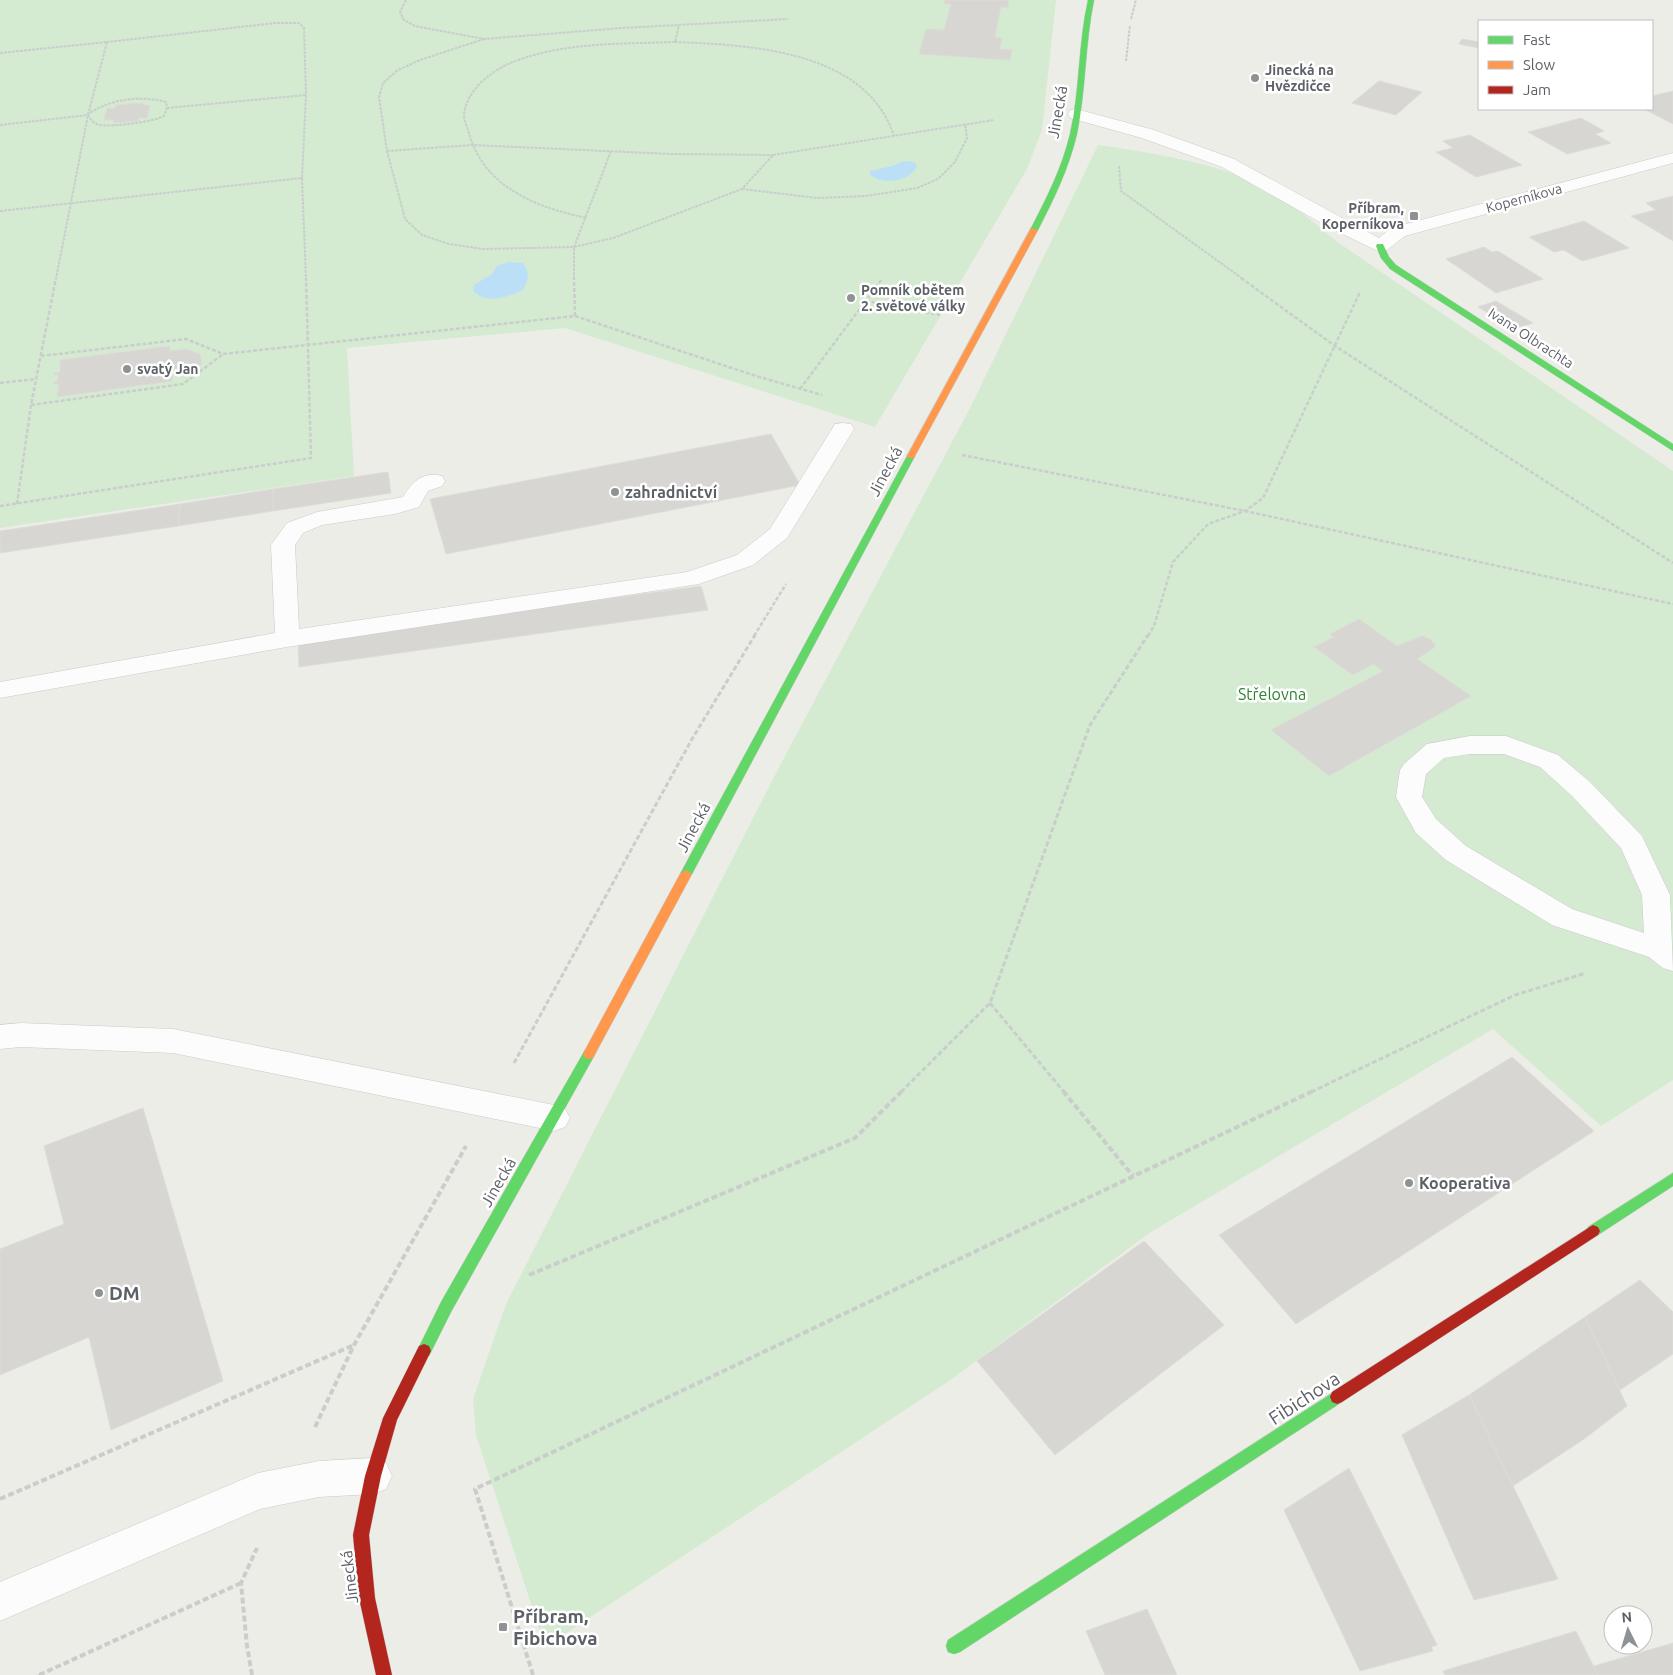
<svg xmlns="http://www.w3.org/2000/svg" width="1673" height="1675" viewBox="0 0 1673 1675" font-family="Ubuntu,sans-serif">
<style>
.green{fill:#d4ebd2}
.water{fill:#bcdff8}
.building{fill:#d7d6d3;stroke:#dddcd7}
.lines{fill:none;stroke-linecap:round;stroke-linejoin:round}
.lane-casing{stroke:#cacac9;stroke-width:1}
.street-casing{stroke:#cacac9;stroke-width:1}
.fast-casing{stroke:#cacbca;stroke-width:1}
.slow-casing{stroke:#cacbca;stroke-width:1}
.jam-casing{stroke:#cacbca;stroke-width:1}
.path-far3{stroke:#c9cecb;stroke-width:2;stroke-dasharray:3 1;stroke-linecap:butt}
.path-far2{stroke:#c9cecb;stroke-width:2.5;stroke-dasharray:4 2;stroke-linecap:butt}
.path-far1{stroke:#c9cecb;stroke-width:3;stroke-dasharray:5 2.5;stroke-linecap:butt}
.path{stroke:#c9cecb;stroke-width:4;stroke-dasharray:6 3;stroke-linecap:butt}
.lane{fill:#fcfcfc;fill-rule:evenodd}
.street{fill:#fcfcfc;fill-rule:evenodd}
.fast{fill:#63d668;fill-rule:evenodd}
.slow{fill:#ff974d;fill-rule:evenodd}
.jam{fill:#b3261e;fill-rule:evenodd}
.poi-dot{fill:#8f9294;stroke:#fff;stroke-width:2}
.labels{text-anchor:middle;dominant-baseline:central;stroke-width:5;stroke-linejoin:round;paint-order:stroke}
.far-poi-label{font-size:14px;font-weight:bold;fill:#5d6167;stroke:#fff;text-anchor:start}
.far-street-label{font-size:14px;fill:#5d6167;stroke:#fff}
.street-label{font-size:16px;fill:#5d6167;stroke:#fff}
.poi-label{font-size:16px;font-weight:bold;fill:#5d6167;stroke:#fff;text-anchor:start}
.park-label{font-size:16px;fill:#2d8530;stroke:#fff}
.near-poi-label{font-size:19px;font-weight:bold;fill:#5d6167;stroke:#fff;text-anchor:start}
.near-street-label{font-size:19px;fill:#5d6167;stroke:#fff}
</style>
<rect width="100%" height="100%" fill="#edede8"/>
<g class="green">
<path d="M0,0h1056l-14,130 -15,39 -152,258 -310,-99 -218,20 7,128 -354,52z"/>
<path d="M1098,145c43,6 87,13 128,26 41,13 78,42 110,70l337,230v609l-72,46 -108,-97 -342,203 -202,149 -404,266 -69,-212 -3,-36 33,-95 270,-531 194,-365z"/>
</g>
<g class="water">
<path d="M904,161l11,1 2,5c-9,15 -33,18 -47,8v-4l22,-5z"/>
<path d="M508,262l15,1c7,10 6,16 0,27 -16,7 -35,15 -50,1l1,-6 18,-11 5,-8z"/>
</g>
<g class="building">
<path d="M945,0h64l-1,8 -7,-1 -6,30 7,1 -2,11 12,1 -2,10 -91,-6 7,-25 18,1 7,-26h-7z"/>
<path d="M1462,39l17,3v6l-20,-4z"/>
<path d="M1379,81l43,11 -26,23 -44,-12z"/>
<path d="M1673,91v33l-29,-15h8v-13z"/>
<path d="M143,103v2h7l-3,13h-8v3l-26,2 1,-3h-10l3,-12h8l1,-3z"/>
<path d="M1581,118l23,13 -9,3 16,9 -44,11 -39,-22z"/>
<path d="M1470,135l52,30 -46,12 -40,-25 17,-4 -10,-7z"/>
<path d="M1673,196v45l-42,-25 25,-6 -10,-7z"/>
<path d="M1584,221l45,27 -47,13 -18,-11 -10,2 -25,-15z"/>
<path d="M1484,247l8,5 6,-1 45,28 -47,14 -50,-34z"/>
<path d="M1496,301l37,22 -19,6 -36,-22z"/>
<path d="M170,346v5l16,-2 14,5 2,10 -16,9 -14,2v6l-115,16 2,-13h-6l1,-2 4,-1v-7l-4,1v-2l6,-1v-12z"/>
<path d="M771,434l29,51 -354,69 -16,-55z"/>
<path d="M388,472l3,21 -118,18v-22z"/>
<path d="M273,489v22l-95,15 2,-22z"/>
<path d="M180,504l-2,22 -178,27v-22z"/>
<path d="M701,586l7,24 -409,57 -1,-26z"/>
<path d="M1359,619l38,27 25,-10 8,3 5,6 -1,3 -17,11 54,37 -142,80 -58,-46 112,-59 -10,-7 -20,11 -39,-28 20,-10 -4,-3z"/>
<path d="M1512,1057l82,74 -298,193 -77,-89z"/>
<path d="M143,1108l80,273 -112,49 -22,-93 -89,38v-126l64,-25 -20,-78z"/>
<path d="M1144,1241l80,84 -169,130 -78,-94z"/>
<path d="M1640,1280l33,32v42l-53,36 -35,-73z"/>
<path d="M1585,1317l42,89 -43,33 -71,47 -44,-91z"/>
<path d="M1469,1395l89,184 -84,21 -72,-165z"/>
<path d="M1349,1468l88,177 -6,2 2,4 -73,20 -76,-161z"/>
<path d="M1147,1609l30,66h-72l-19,-44z"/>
<path d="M1576,1631l22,44h-153l-2,-4z"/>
<path d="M1673,1643v32h-75l-4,-9z"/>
</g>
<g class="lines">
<g class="lane-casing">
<g id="lane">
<path d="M843,423l8,1 3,5 -67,109 -34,27 -54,19 -412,63 -287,51v-16l275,-49 -4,-88 16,-22 30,-11 86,-15c9,-15 20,-26 39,-21l3,5 -3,5 -14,5 -9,16 -24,7 -73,11 -19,8 -8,12 4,84 388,-57 50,-17 33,-26 62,-100 3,-5z"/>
<path d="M1470,736h36l52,19 32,27 52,54 28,59 3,76 -10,-3 -14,-11 -97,-32 -106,-65 -30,-27 -20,-36 4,-27 4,-6 23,-20zM1470,754h34l36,13 32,29 49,52 21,47 2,38 -72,-24 -106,-63 -30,-27 -14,-22 4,-23 18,-16z"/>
<path d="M21,1023l152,6 381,76 11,4 5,9 -5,9 -11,4 -381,-78 -152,-6 -21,2v-24z"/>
<path d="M373,1458l13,5 6,13 -6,13 -13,5 -54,3 -59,12 -260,112v-39l258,-109 61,-12z"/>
</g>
</g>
<g class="street-casing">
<path id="street" d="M1076,109l78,21 80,29 145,79 12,-10 282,-75v10l-268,73 -18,14 -7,2 -48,-23 -110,-62 -80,-29 -72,-20 -2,-4 2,-4z"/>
</g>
<g class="fast-casing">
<g id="fast">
<path d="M1088,0h6c-9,44 -8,90 -17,134 -8,34 -23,65 -39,96l-4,2 -4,-2c16,-31 32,-62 40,-96 10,-44 8,-90 18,-134z"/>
<path d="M1377,244h6l6,13 7,8 277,179v7l-283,-182 -9,-11 -5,-12z"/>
<path d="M911,453l4,3 -223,418 -6,4 -4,-1 -2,-3 227,-418z"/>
<path d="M589,1049l4,1 2,4 -2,4 -142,254 -22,44 -5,2 -5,-2 -2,-5 24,-49 144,-252z"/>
<path d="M1673,1173v13l-75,49 -5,2 -5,-2 -2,-4 2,-4z"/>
<path d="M1337,1390l5,2 2,5 -2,5 -382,250 -6,2 -6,-2 -2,-6 2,-6z"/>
</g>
</g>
<g class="slow-casing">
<g id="slow">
<path d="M1031,228l7,2 -123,226 -1,2h-6l-1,-2z"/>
<path d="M686,870l6,4 -99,184 -4,1 -4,-1 -2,-4 2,-4 95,-176z"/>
</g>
</g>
<g class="jam-casing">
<g id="jam">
<path d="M1593,1225l5,2 2,4 -2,4 -256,167 -5,2 -5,-2 -2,-5 2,-5z"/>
<path d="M424,1344l5,2 2,5 -34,69 -16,56 -12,59 6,63 17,77h-16l-17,-77 -6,-63 12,-59 18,-58 36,-72z"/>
</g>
</g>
<g class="path-far3">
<path d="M406,0l-6,12 4,8 11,6 69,13 138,-11 166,-9"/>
<path d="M1131,19l5,-19"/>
<path d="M484,39l-64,21 -22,10 -15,13 -4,14 8,54 18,68 17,16 27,9 34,5 91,-2 37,-96"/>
<path d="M675,42c75,3 191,8 219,94"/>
<path d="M0,53l107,-11 -19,73 -32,164"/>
<path d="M1126,61l4,-36"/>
<path d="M167,108l139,-13"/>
<path d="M0,125l88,-10c3,5 6,9 12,10 12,2 53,-3 64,-9l3,-8 -1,-6c-26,-7 -55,-3 -78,12"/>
<path d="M387,151l85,-6 200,9 101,1"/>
<path d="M1119,166l2,25 122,88"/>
<path d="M302,178l4,101"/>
<path d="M742,189l75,9 49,-2 51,-8 21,-9 17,-17 12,-24 -2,-14"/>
<path d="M0,211l302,-33 4,-83 -2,-67 -5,-5h-23l-169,19"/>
<path d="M586,218c-25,-6 -49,-12 -71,-26 -24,-14 -40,-35 -47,-62 -1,-4 -4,-10 -4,-14 1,-25 28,-46 49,-54 51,-20 108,-18 162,-20l4,-17"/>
<path d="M574,279v-32l39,-9 129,-49 31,-34 221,-35"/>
</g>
<g class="path-far2">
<path d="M1241,278l94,68 338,217"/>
<path d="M866,301l74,14"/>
<path d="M575,316l181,60 66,19"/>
<path d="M41,356l145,-17 37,15 352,-38 -1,-38"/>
<path d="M0,383l36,-4"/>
<path d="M800,389l82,-110"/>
<path d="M31,405l152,-21 39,-29"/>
<path d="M962,455l283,56 428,93"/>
<path d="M17,504l14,-99 25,-127"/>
<path d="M0,506l311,-48 -5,-180"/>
<path d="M754,636l32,-52"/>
<path d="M1148,636l6,-10 19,-64 35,-38 37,-13 18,-13 97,-206"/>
</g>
<g class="path-far1">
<path d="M990,1003l74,89"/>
<path d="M514,1063l178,-324 63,-104"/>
<path d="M901,1092l89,-89 100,-278 58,-90"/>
<path d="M1311,1092l204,-97 71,-22"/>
</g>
<g class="path">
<path d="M1063,1091l70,85"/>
<path d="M529,1275l326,-137 47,-47"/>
<path d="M315,1427l39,-82 112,-199"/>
<path d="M0,1499l354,-154"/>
<path d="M39,1675l202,-92"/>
<path d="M252,1675l-5,-29 -6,-63 16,-35"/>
<path d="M533,1675l-58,-186 838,-398"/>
</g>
<use href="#lane" class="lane"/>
<use href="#street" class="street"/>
<use href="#fast" class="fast"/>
<use href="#slow" class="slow"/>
<use href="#jam" class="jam"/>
</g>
<g class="poi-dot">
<circle cx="1255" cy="78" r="5"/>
<rect x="1409" y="211" width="10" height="10" rx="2.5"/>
<circle cx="851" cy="298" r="5"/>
<circle cx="127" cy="369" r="5"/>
<circle cx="615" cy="492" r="5"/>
<circle cx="1409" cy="1183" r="5"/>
<circle cx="99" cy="1293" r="5"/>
<rect x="498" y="1622" width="10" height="10" rx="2.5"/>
</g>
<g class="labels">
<g class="far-poi-label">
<text x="1265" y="70">Jinecká na<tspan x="1265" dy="16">Hvězdičce</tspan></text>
<text x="1404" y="208" text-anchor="end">Příbram,<tspan x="1404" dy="16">Koperníkova</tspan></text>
<text x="861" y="290">Pomník obětem<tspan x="861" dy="16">2. světové války</tspan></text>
<text x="137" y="369">svatý Jan</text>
</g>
<g class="far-street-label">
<text transform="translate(1524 198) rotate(-15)">Koperníkova</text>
<text transform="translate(1531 338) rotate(33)">Ivana Olbrachta</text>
</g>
<g class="street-label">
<text transform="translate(1057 112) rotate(-80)">Jinecká</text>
<text transform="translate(885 471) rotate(-62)">Jinecká</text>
<text transform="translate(693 827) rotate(-62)">Jinecká</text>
<text transform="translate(498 1182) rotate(-60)">Jinecká</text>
<text transform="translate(349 1577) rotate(-97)">Jinecká</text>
</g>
<g class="poi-label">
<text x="625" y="492">zahradnictví</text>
<text x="1419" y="1183">Kooperativa</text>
</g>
<g class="park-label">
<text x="1272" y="694">Střelovna</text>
</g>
<g class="near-poi-label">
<text x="109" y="1293">DM</text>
<text x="513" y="1616">Příbram,<tspan x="513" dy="22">Fibichova</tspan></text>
</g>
<g class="near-street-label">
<text transform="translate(1304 1398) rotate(-33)">Fibichova</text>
</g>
</g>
<rect x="1478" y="20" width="175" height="90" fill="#ffffff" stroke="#bec0c2"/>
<rect x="1488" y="36" width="25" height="8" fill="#63d668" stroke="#bec0c2"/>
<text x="1523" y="45" font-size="15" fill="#5d6167">Fast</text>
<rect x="1488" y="61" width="25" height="8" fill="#ff974d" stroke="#bec0c2"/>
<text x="1523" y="70" font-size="15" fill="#5d6167">Slow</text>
<rect x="1488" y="86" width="25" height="8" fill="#b3261e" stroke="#bec0c2"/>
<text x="1523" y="95" font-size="15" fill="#5d6167">Jam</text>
<g transform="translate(1628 1630) rotate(355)"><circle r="24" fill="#ffffff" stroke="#bec0c2"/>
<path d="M0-4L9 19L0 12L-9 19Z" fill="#8f9294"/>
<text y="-8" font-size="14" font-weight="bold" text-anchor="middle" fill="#5d6167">N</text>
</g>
</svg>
